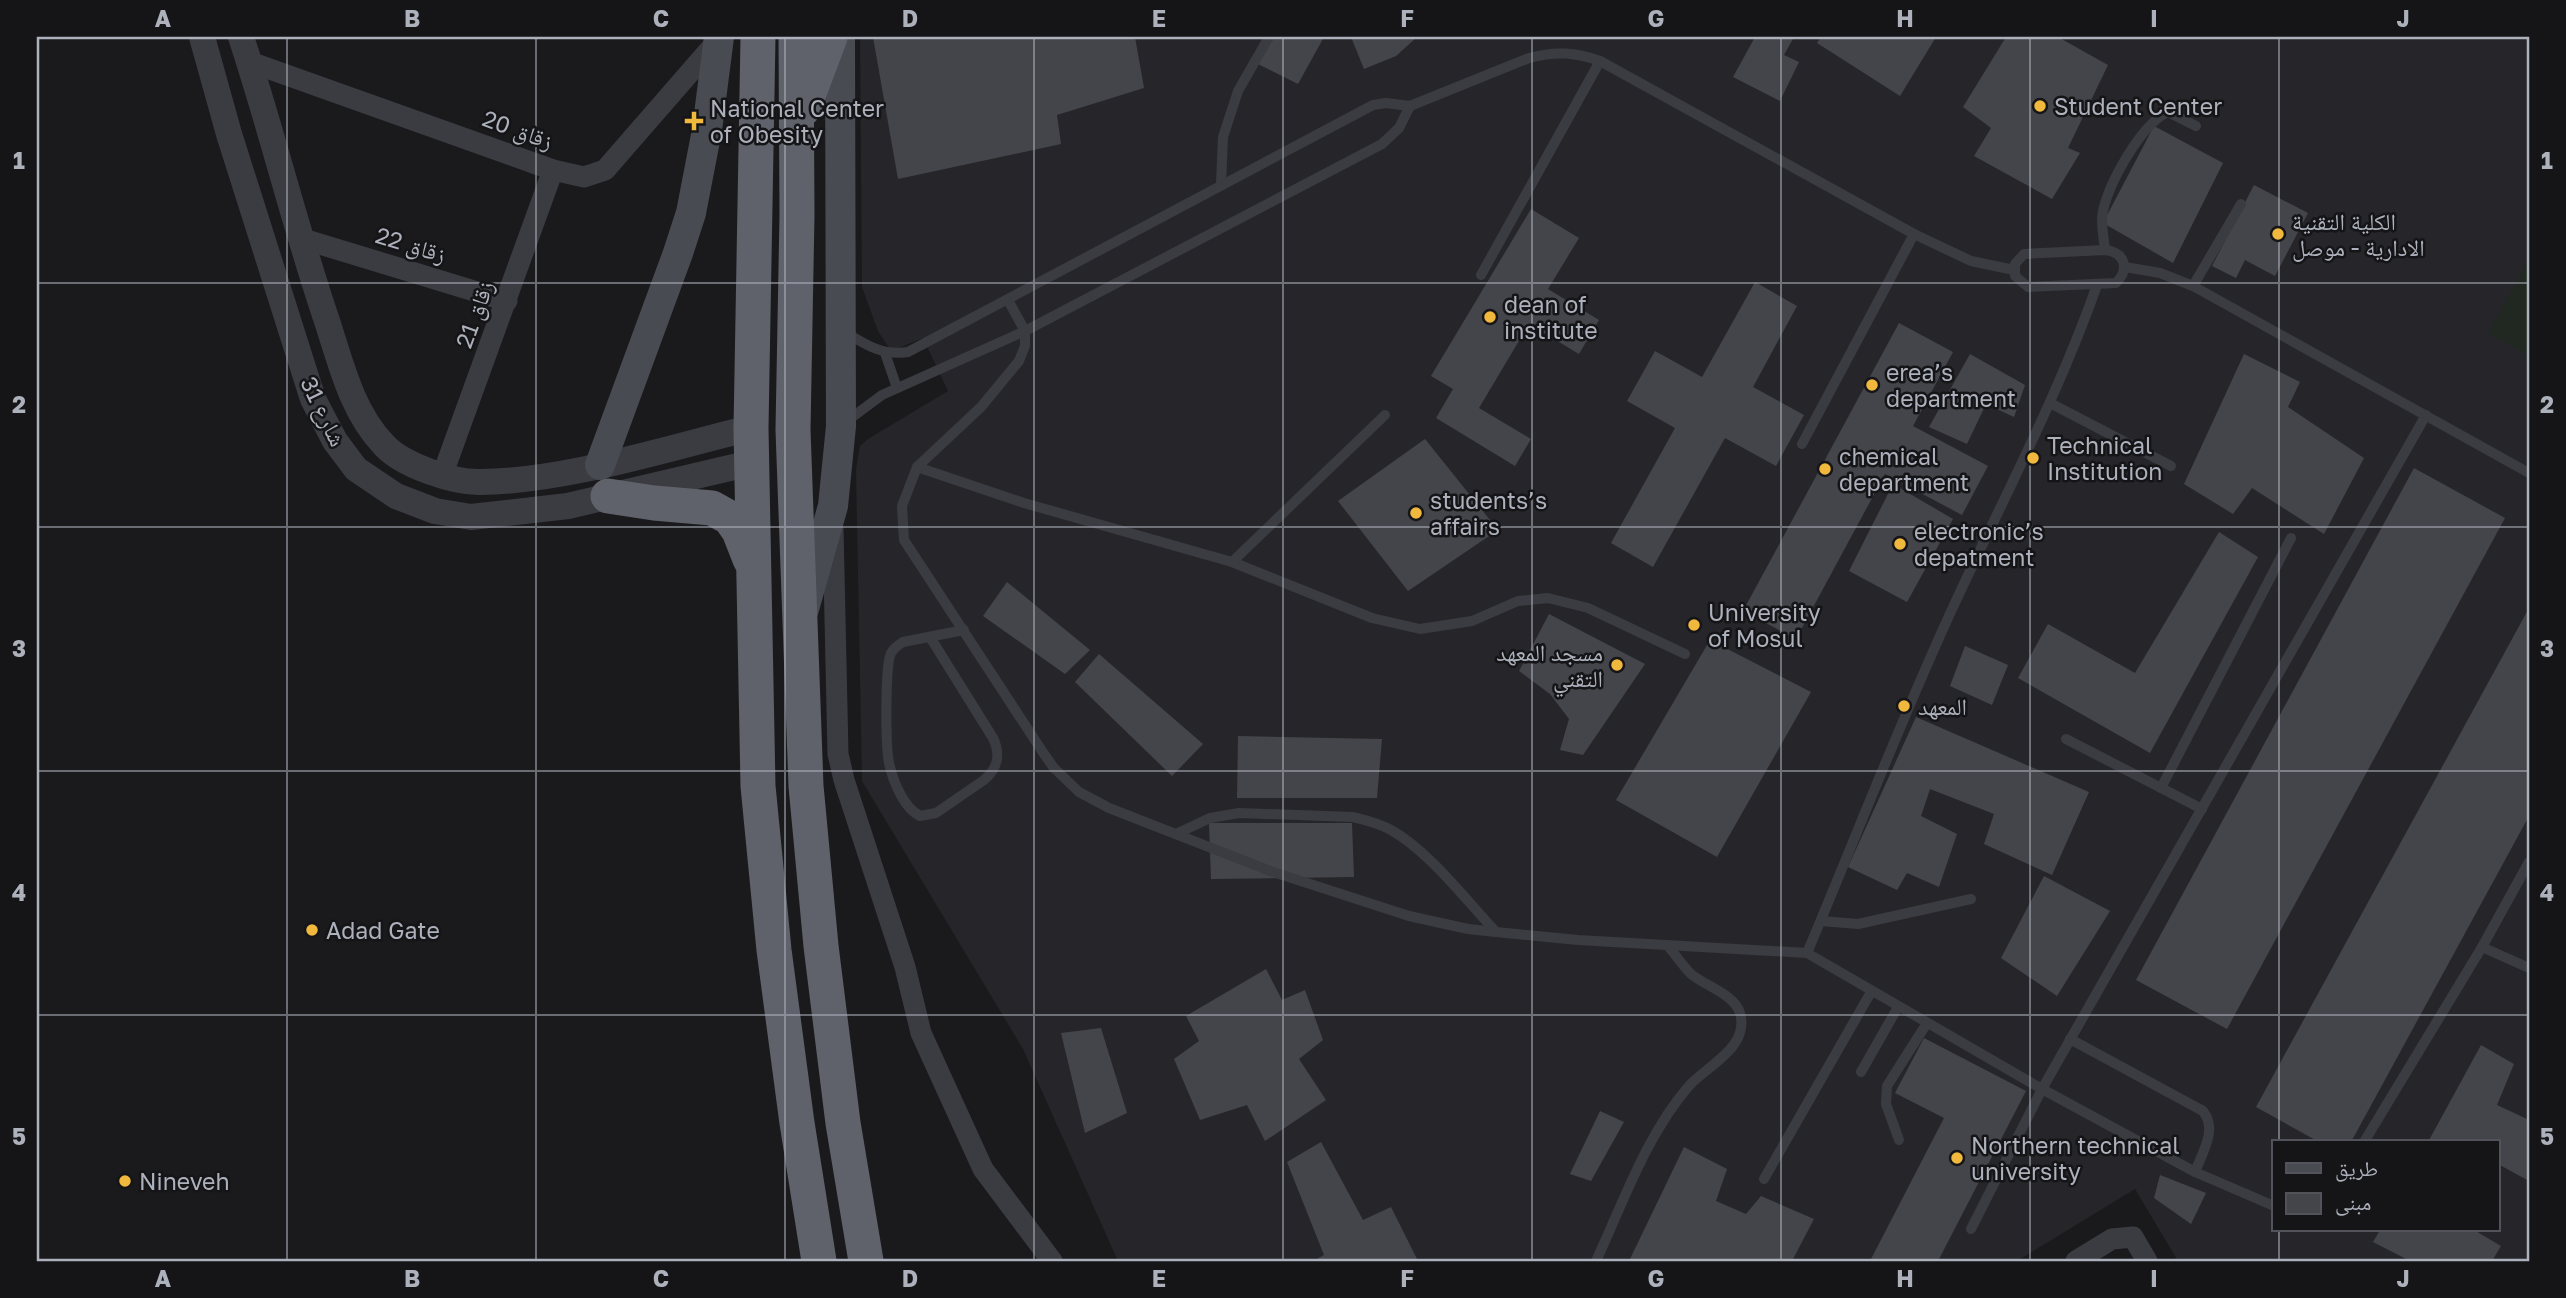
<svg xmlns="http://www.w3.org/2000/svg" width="2566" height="1298" viewBox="0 0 2566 1298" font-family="'Golos Text','Noto Naskh Arabic',sans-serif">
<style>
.built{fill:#26262a;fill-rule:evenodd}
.green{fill:#202821}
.building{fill:#44454a}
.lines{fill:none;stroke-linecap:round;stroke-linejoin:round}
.service{stroke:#3b3c42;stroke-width:10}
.minor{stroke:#3b3c42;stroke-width:21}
.tertiary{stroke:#3b3c42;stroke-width:26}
.secondary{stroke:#494b52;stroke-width:30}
.trunk{stroke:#5f626a;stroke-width:35}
.grid{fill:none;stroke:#adb1bc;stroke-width:2;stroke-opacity:0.55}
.poi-dot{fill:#f1b83e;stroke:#151518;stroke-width:2.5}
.labels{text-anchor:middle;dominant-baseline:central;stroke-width:5;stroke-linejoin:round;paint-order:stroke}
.poi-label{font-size:23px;fill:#adb1bc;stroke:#151518;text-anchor:start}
.street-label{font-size:23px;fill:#adb1bc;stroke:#151518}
.neatline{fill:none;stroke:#adb1bc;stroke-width:2.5}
.grid-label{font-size:23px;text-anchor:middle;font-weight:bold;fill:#adb1bc}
</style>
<rect width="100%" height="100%" fill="#1a1a1d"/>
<path class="built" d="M860,37h1669v1224h-351l-43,-72 -118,72h-899l-95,-212 -161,-268 -6,-312 4,-23 8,-7 80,-48 -25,-53 -32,13 -13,-20 -16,-44zM2274,1142h224v88h-224z"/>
<path class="green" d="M2529,258v98l-41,-23z"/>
<g class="building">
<path d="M873,37h262l9,51 -87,27 4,29 -163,35z"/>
<path d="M1269,37h55l-26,47 -42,-21z"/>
<path d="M1351,37h66l-21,19 -32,13z"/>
<path d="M1755,37h39l-10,18 15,7 -19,39 -47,-24z"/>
<path d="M1821,37h115l-36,59 -83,-53z"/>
<path d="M2006,37h52l50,28 -40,83 12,5 -28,46 -78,-43 17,-28 -28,-21z"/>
<path d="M2154,126l69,37 -50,100 -70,-40z"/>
<path d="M2254,185l54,28 -33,63 -30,-16 -9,18 -24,-12z"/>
<path d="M1531,209l48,29 -31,51 51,31 -20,34 -50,-30 -50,84 52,31 -16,27 -79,-48 17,-29 -22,-13z"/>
<path d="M1755,282l42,24 -44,81 51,28 -28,51 -51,-28 -72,129 -42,-24 64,-115 -48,-27 28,-50 47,26z"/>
<path d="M1899,323l54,29 -40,74 75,40 -26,49 -77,-41 -89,165 -53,-28z"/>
<path d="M1970,354l55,31 -11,32 -28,-13 -19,40 -38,-17z"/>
<path d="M2244,354l56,28 -12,25 76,51 -40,76 -72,-46 -19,26 -49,-30z"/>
<path d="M1425,439l73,91 -90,61 -70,-90z"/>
<path d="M2414,468l91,50 -278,511 -91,-49z"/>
<path d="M1893,484l60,35 -46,83 -58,-31z"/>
<path d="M2219,532l39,25 -108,196 -132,-75 30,-54 87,49z"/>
<path d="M1007,582l83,68 -25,24 -82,-58z"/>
<path d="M2529,608v208l-178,326h-32l-63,-35z"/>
<path d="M1549,614l96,50 -62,91 -23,-5 9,-31 -19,-25 -31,-23z"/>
<path d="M1710,640l101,52 -94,165 -101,-57z"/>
<path d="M1965,646l43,19 -16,40 -42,-19z"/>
<path d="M1099,654l104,90 -31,32 -97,-94z"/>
<path d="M1916,717l173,75 -37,83 -68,-31 10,-30 -64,-25 -9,27 36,18 -18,53 -32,-14 -10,17 -49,-23z"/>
<path d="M1238,736l144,3 -5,59h-140z"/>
<path d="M1209,823h143l2,54 -143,2z"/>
<path d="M2044,876l66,35 -53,85 -56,-38z"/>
<path d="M1266,969l16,31 23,-10 18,50 -24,19 27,41 -61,41 -18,-36 -47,15 -26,-61 25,-18 -13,-25z"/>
<path d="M1101,1028l26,85 -42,20 -24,-100z"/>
<path d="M1924,1038l102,53 -88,170h-68l74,-143 -49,-25z"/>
<path d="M2481,1045l33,19 -17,41 32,15v61l-31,-17v-22h-70z"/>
<path d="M1600,1111l24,11 -33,59 -21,-7z"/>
<path d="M1321,1142l42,78 28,-13 27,54h-105l11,-6 -37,-93z"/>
<path d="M1684,1147l43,22 -11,32 30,13 15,-18 53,23 -22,42h-163z"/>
<path d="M2160,1175l46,18 -15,31 -37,-26z"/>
<path d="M2380,1230h94l27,16 -9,15h-82l-37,-19z"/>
</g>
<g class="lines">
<g class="service">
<path d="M1221,184l2,-47 15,-46 31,-54"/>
<path d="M2105,250c20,2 25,19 11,33l-88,4 -13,-11v-12l9,-10z"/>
<path d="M2105,250c-1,-12 -5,-27 -2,-39 6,-28 38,-87 65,-99l28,14"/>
<path d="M2125,267l35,6 33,13 336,187"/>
<path d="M1481,275l119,-214"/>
<path d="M2193,286l48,-82"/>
<path d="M1008,300l17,31v15l-6,15 -38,46 -64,60 -15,39 2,34 140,214 10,14 25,24 30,16 164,64 136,44 59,13 28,3 82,8 229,13 235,136 -71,140"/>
<path d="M845,332c21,13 38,24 63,20l465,-247 13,-2 24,3 119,-48c26,-7 46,-6 71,3l314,173 57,27 43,9"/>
<path d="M885,353l12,35"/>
<path d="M2050,403l121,63"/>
<path d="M847,421l35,-26 143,-64 357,-187 17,-16 11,-22"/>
<path d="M1802,444l112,-210"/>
<path d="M917,467l107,36 208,59 140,56 48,11 52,-8 46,-20 30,-3 40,10 97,46"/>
<path d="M1232,562l153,-147"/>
<path d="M930,637l63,101c8,17 5,30 -9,42l-48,33 -16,3c-16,-8 -26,-33 -30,-49 -5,-15 -5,-101 1,-114 3,-5 7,-8 12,-11l61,-12"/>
<path d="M2066,739l136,70"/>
<path d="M2161,788l130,-250"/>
<path d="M1176,834l34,-16 29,-5 114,4c12,3 25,6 36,12 38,20 77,71 107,103"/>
<path d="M1821,921l37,3 113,-25"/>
<path d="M2482,947l47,21"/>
<path d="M1807,953c49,-116 94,-234 147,-348 49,-106 104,-209 143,-320"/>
<path d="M2070,1039l133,72c15,18 -1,42 -8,61"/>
<path d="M1861,1072l37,-65"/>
<path d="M1899,1140l-13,-36 1,-18 40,-63"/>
<path d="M2364,1142l118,-195 47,-85"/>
<path d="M1764,1179l107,-187"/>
<path d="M2274,1206l-79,-34 -153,-83 384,-674"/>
<path d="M1596,1261c27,-58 50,-125 92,-174 18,-21 62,-39 52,-74 -6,-19 -35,-27 -49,-39 -9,-9 -16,-20 -24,-29"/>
</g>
<g class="minor">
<path d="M250,62l303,108 31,7 21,-7 114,-131"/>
<path d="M300,238l207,63"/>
<path d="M442,476l111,-306"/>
<path d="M833,528l5,226 6,26 61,187 16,66 62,136 69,92"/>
<path d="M2076,1261l36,-22 21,-2 14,24"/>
</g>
<g class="tertiary">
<path d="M202,37l27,97 84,265 22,42 21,28 40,27 39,15 36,6 97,-11 183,-43"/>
<path d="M241,37c31,94 54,190 86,284 14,43 25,91 57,124 18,20 70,38 97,37 86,-1 186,-34 270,-54"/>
</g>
<g class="secondary">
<path d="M600,465l78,-212 13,-40 16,-83 12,-93"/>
<path d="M804,609l29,-103 8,-80 -1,-389"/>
</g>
<g class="trunk">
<path d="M758,37l-7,391 7,358 16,164 23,173 22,138"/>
<path d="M796,37l1,178 -4,215 13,356 15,160 22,177 23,138"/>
<path d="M803,109l27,-72"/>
<path d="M608,496l46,7 58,5 18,10 9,13 11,28"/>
</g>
</g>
<path class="grid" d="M287,37v1224M536,37v1224M785,37v1224M1034,37v1224M1283,37v1224M1532,37v1224M1781,37v1224M2030,37v1224M2279,37v1105M37,283h2492M37,527h2492M37,771h2492M37,1015h2492M2279,1230v31"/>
<g class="poi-dot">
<circle cx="2040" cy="106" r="7"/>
<path d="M690.5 110.5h7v7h7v7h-7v7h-7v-7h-7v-7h7z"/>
<circle cx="2278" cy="234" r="7"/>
<circle cx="1490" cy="317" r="7"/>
<circle cx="1872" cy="385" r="7"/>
<circle cx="2033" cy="458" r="7"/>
<circle cx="1825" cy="469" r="7"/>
<circle cx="1416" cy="513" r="7"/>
<circle cx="1900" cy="544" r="7"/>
<circle cx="1694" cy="625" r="7"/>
<circle cx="1617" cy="665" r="7"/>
<circle cx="1904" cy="706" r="7"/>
<circle cx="312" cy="930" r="7"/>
<circle cx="1957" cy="1158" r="7"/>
<circle cx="125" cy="1181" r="7"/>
</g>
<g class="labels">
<g class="poi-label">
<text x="2054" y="106">Student Center</text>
<text x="710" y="108">National Center<tspan x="710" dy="26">of Obesity</tspan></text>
<text x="2292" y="221">الكلية التقنية<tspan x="2292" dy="26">الادارية - موصل</tspan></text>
<text x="1504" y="304">dean of<tspan x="1504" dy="26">institute</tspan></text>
<text x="1886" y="372">erea’s<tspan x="1886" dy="26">department</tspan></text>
<text x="2047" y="445">Technical<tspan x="2047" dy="26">Institution</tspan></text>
<text x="1839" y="456">chemical<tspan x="1839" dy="26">department</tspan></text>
<text x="1430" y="500">students’s<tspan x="1430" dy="26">affairs</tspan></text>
<text x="1914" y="531">electronic’s<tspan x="1914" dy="26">depatment</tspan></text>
<text x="1708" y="612">University<tspan x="1708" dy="26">of Mosul</tspan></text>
<text x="1603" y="652" text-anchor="end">مسجد المعهد<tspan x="1603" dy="26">التقني</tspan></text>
<text x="1918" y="706">المعهد</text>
<text x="326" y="930">Adad Gate</text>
<text x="1971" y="1145">Northern technical<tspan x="1971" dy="26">university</tspan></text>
<text x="139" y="1181">Nineveh</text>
</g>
<g class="street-label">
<text transform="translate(518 129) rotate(20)">زقاق 20</text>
<text transform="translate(411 244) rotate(17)">زقاق 22</text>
<text transform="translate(474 314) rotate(-70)">زقاق 21</text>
<text transform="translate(324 411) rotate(64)">شارع 31</text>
</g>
</g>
<rect width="2566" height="1298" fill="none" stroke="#151518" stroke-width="77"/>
<rect x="2272" y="1140" width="228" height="91" fill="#151518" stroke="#52535a" stroke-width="2"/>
<rect x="2286" y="1163" width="35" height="10" fill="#494b52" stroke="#52535a" stroke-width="2"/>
<text x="2335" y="1176" font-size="21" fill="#adb1bc">طريق</text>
<rect x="2286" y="1193" width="35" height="21" fill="#44454a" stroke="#52535a" stroke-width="2"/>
<text x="2335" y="1210" font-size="21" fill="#adb1bc">مبنى</text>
<rect x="38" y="38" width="2490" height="1222" class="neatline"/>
<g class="grid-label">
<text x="163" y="27">A</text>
<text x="412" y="27">B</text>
<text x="661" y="27">C</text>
<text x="910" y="27">D</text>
<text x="1159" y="27">E</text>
<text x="1407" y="27">F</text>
<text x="1656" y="27">G</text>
<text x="1905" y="27">H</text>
<text x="2154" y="27">I</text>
<text x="2403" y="27">J</text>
<text x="19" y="169">1</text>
<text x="2547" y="169">1</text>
<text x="19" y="413">2</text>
<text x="2547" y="413">2</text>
<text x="19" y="657">3</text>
<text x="2547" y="657">3</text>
<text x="19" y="901">4</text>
<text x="2547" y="901">4</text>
<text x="19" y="1145">5</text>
<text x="2547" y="1145">5</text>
<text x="163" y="1287">A</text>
<text x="412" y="1287">B</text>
<text x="661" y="1287">C</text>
<text x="910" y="1287">D</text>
<text x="1159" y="1287">E</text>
<text x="1407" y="1287">F</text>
<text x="1656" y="1287">G</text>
<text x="1905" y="1287">H</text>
<text x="2154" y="1287">I</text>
<text x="2403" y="1287">J</text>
</g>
</svg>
